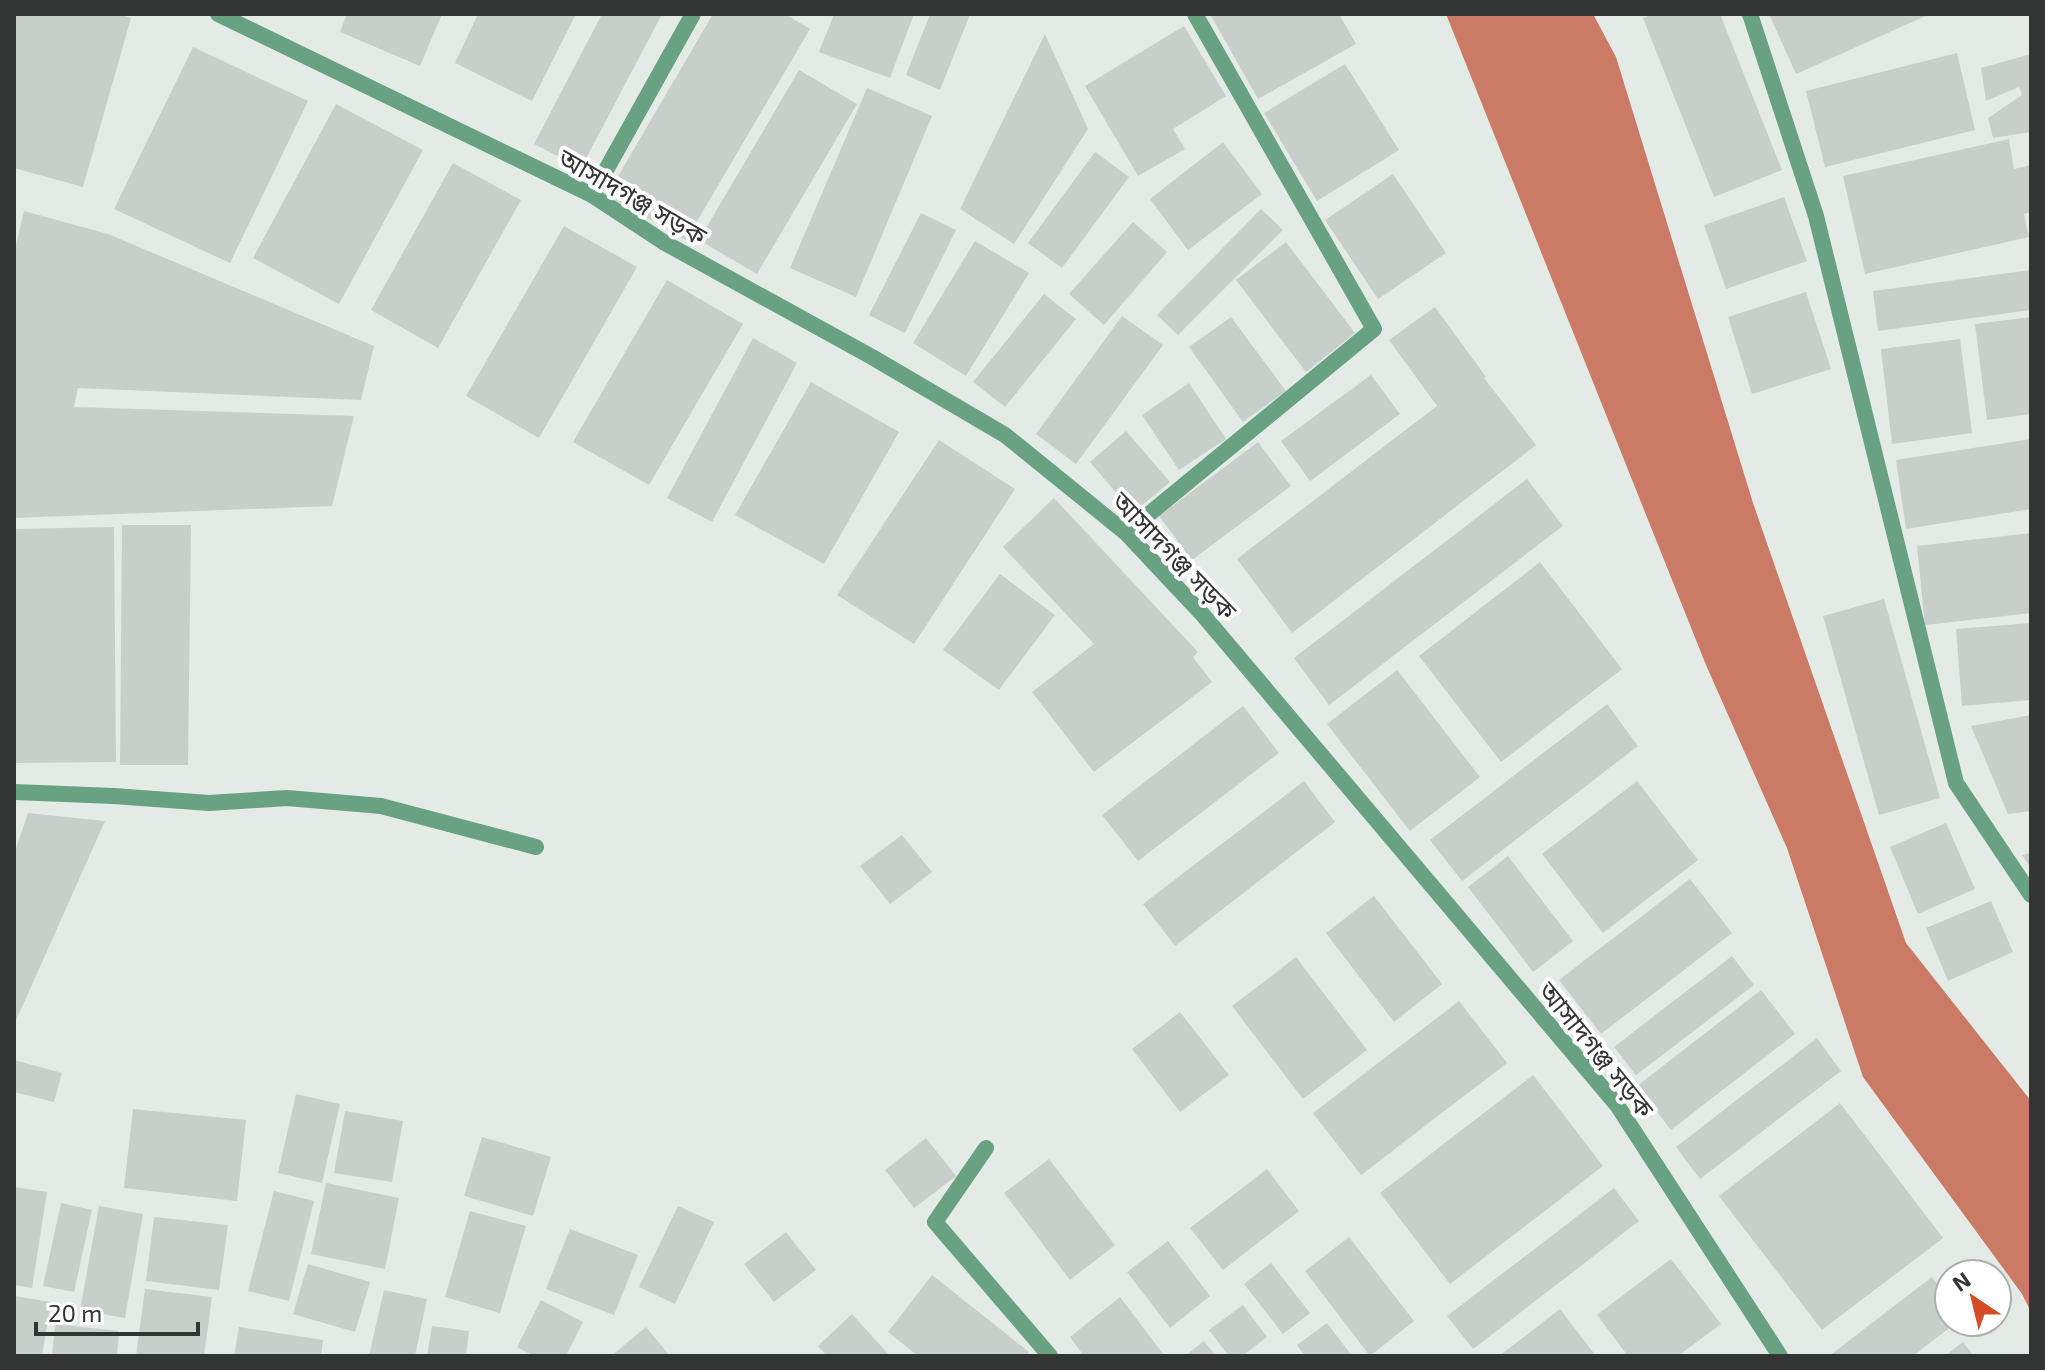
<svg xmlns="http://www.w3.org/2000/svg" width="2045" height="1370" viewBox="0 0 2045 1370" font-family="'Exo 2','Noto Sans Bengali',sans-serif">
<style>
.water{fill:#ca7a65}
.building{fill:#c8ceca}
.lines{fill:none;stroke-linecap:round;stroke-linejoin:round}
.street{stroke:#69a183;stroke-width:16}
.labels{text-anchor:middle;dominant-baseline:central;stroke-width:8;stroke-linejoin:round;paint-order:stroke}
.street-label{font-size:26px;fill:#323533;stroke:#fff}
</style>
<rect width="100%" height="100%" fill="#e4ebe7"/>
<path class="water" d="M1446,14h147l23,43 137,446 153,440 125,158v211l-9,-18 -159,-217 -76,-229 -81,-183z"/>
<g class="building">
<path d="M14,14h103l14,4 -48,169 -69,-19z"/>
<path d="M347,14h95l-22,52 -80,-34z"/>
<path d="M478,14h98l-44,87 -77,-38z"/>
<path d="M602,14h60l-81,154 -47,-24z"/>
<path d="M713,14h72l25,15 -124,211 -79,-45z"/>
<path d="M834,14h80l-24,64 -71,-26z"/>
<path d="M930,14h40l-30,76 -34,-15z"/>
<path d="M1210,14h129l17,30 -98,55z"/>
<path d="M1653,14h67l62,156 -68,27 -71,-179z"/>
<path d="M1769,14h161l-134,60z"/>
<path d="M1184,26l42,70 -53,33 12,20 -47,27 -53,-90z"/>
<path d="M1045,34l43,95 -74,115 -54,-35z"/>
<path d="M193,47l115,54 -78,162 -116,-54z"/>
<path d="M1957,53l18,77 -150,37 -19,-76z"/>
<path d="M2031,54v78l-38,6 -5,-20 34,-23 -3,-8 -33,14 -5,-33z"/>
<path d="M1345,64l54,86 -82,51 -53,-88z"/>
<path d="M799,70l58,34 -100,170 -58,-34z"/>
<path d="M867,88l65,28 -76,181 -66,-29z"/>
<path d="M336,104l87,46 -84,154 -86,-46z"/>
<path d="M2009,139l5,30 17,-4v47l-7,2 5,23 -164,37 -22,-98z"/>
<path d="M1223,142l39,52 -74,56 -38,-51z"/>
<path d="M1095,152l34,25 -67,91 -34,-25z"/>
<path d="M453,163l68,37 -83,148 -67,-38z"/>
<path d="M1393,174l53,79 -68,46 -53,-79z"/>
<path d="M1784,197l23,64 -81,28 -22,-64z"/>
<path d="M1261,209l22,21 -105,105 -21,-20z"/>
<path d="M24,211l84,23 266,112 -13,54 -283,-12 -4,19 280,9 -22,90 -318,12v-264z"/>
<path d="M921,213l35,17 -51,103 -36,-18z"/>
<path d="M1133,222l34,30 -63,73 -35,-31z"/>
<path d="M564,226l73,41 -98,171 -73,-42z"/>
<path d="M975,241l54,32 -63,103 -53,-33z"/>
<path d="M1286,242l69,91 -49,39 -70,-92z"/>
<path d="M2031,270v40l-153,21 -5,-40z"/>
<path d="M667,280l76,44 -94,161 -76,-43z"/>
<path d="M1806,292l25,77 -79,25 -24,-77z"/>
<path d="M1044,294l32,25 -71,88 -32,-25z"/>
<path d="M1435,307l51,70 -2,1 52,67 -244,188 -55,-74 200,-153 -48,-66z"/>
<path d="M1122,316l41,29 -87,119 -40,-30z"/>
<path d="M1231,317l55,74 -43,31 -54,-75z"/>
<path d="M2031,317v97l-44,6 -12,-96z"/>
<path d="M753,338l44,25 -85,159 -45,-24z"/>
<path d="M1960,339l12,94 -80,11 -11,-95z"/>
<path d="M1371,375l29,39 -90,67 -29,-40z"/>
<path d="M811,382l88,50 -75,132 -89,-49z"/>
<path d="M1189,383l37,56 -47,31 -37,-55z"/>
<path d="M1126,431l44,51 -37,31 -43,-51z"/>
<path d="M2031,439v70l-125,20 -10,-69z"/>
<path d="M939,440l76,49 -101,155 -77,-49z"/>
<path d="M1258,442l33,44 -99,74 -33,-44z"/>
<path d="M1527,479l36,47 -234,179 -35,-47z"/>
<path d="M1054,498l144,154 -5,5 19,25 -118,90 -62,-80 62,-48 -91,-97z"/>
<path d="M122,525h69l-3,240h-68z"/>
<path d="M114,527l2,235 -102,1v-234z"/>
<path d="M2031,533v80l-106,12 -8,-79z"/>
<path d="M1540,562l82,107 -121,93 -82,-106z"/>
<path d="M1000,574l55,41 -56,75 -56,-40z"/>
<path d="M1884,599l56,199 -61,17 -56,-199z"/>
<path d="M2031,623v77l-69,6 -6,-77z"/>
<path d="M1397,670l83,107 -70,54 -83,-107z"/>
<path d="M1607,704l31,42 -176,135 -32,-41z"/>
<path d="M1243,706l36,47 -141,108 -36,-46z"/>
<path d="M2031,715v96l-23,3 -37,-88z"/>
<path d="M1304,781l31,41 -160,124 -32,-42z"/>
<path d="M1637,781l61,79 -95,73 -61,-79z"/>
<path d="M28,813l77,8 -91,204v-171z"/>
<path d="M1946,823l29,66 -57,25 -28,-67z"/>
<path d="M902,835l30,37 -42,32 -30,-38z"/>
<path d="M2031,853v15l-9,-13z"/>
<path d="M1508,856l65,85 -40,31 -65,-85z"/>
<path d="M1690,879l42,54 -131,101 -42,-54z"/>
<path d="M1374,896l68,88 -48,38 -68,-89z"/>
<path d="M1991,901l22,51 -65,29 -22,-53z"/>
<path d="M1732,956l22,29 -118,90 -22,-28z"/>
<path d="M1296,957l71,93 -64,49 -71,-93z"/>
<path d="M1761,990l34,44 -124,96 -34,-44z"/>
<path d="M1459,1001l48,62 -146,112 -48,-62z"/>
<path d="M1180,1012l49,63 -49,37 -48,-63z"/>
<path d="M1817,1038l24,33 -141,108 -24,-32z"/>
<path d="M14,1060l48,13 -8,29 -40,-10z"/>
<path d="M1533,1075l70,91 -153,118 -70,-91z"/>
<path d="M296,1094l44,10 -18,79 -44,-10z"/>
<path d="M1840,1103l103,135 -121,92 -103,-134z"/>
<path d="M133,1109l113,11 -9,81 -113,-13z"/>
<path d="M345,1111l58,10 -11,61 -58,-9z"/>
<path d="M482,1137l69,20 -18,59 -69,-20z"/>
<path d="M926,1138l30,38 -42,32 -29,-38z"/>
<path d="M1049,1159l66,86 -45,35 -66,-87z"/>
<path d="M1267,1169l32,42 -76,59 -33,-42z"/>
<path d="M326,1183l73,15 -14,71 -74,-15z"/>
<path d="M14,1187l33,5 -15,96 -18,-3z"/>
<path d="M1614,1188l25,33 -166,128 -26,-33z"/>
<path d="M274,1191l40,10 -25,100 -41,-10z"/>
<path d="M61,1203l31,7 -18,82 -31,-6z"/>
<path d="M99,1206l44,8 -18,104 -45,-8z"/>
<path d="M678,1206l36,16 -39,82 -36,-17z"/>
<path d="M470,1211l56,15 -26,87 -55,-16z"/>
<path d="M154,1217l74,8 -9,65 -73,-9z"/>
<path d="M570,1229l68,26 -24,60 -68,-26z"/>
<path d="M786,1232l30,38 -42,32 -30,-38z"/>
<path d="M1349,1237l65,84 -44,35 -65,-85z"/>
<path d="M1168,1241l42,55 -40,32 -43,-56z"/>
<path d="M1671,1259l50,65 -43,32h-50l-31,-41z"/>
<path d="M1271,1263l39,50 -27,21 -39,-50z"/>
<path d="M308,1264l62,18 -15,50 -62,-18z"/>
<path d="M932,1275l97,77 -3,4h-108l-30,-24z"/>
<path d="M1932,1277l17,23v22h8l-44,34h-84z"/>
<path d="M145,1289l67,8 -8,59h-68z"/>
<path d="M384,1290l43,9 -12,57h-46z"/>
<path d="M14,1296l37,6 -9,54h-28z"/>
<path d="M1120,1297l43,57 -3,2h-76l-14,-19z"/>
<path d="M541,1300l42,22 -17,34h-32l-17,-9z"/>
<path d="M1243,1305l24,32 -25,19h-13l-20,-26z"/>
<path d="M1560,1309l36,47h-97z"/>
<path d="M852,1314l38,42h-63l-9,-10z"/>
<path d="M1327,1323l25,33h-47l-8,-11z"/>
<path d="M55,1324l64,7 -2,25h-65z"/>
<path d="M432,1326l37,5 -3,25h-39z"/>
<path d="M239,1327l84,13 -2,16h-87z"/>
<path d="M646,1327l24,29h-59z"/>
<path d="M1204,1341l12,15h-31z"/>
<path d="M1963,1342l11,14h-29z"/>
</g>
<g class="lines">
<g class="street">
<path d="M218,14l374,181 73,48 207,114 133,78 121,98 77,82 414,490 163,251"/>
<path d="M1750,14l66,202 140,567 75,112"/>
<path d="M592,195l101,-181"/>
<path d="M1126,533l248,-204 -179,-315"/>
<path d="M14,792l100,4 95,7 78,-5 94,8 155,41"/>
<path d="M986,1148l-51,74 115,134"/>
</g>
</g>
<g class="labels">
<g class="street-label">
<text transform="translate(633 196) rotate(30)">আসাদগঞ্জ সড়ক</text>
<text transform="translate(1175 555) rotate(46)">আসাদগঞ্জ সড়ক</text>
<text transform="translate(1597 1049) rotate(51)">আসাদগঞ্জ সড়ক</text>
</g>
</g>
<rect width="2045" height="1370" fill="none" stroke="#323533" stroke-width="32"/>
<g transform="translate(1973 1298) rotate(325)"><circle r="38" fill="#ffffff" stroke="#adaead" stroke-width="2"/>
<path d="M0-6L14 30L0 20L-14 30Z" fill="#d54c27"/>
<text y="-12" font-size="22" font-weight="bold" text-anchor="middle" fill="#323533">N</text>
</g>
<path d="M36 1322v12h162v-12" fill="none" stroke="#323533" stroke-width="4"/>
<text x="48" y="1322" font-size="24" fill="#323533" stroke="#ffffff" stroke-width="6" paint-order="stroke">20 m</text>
</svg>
